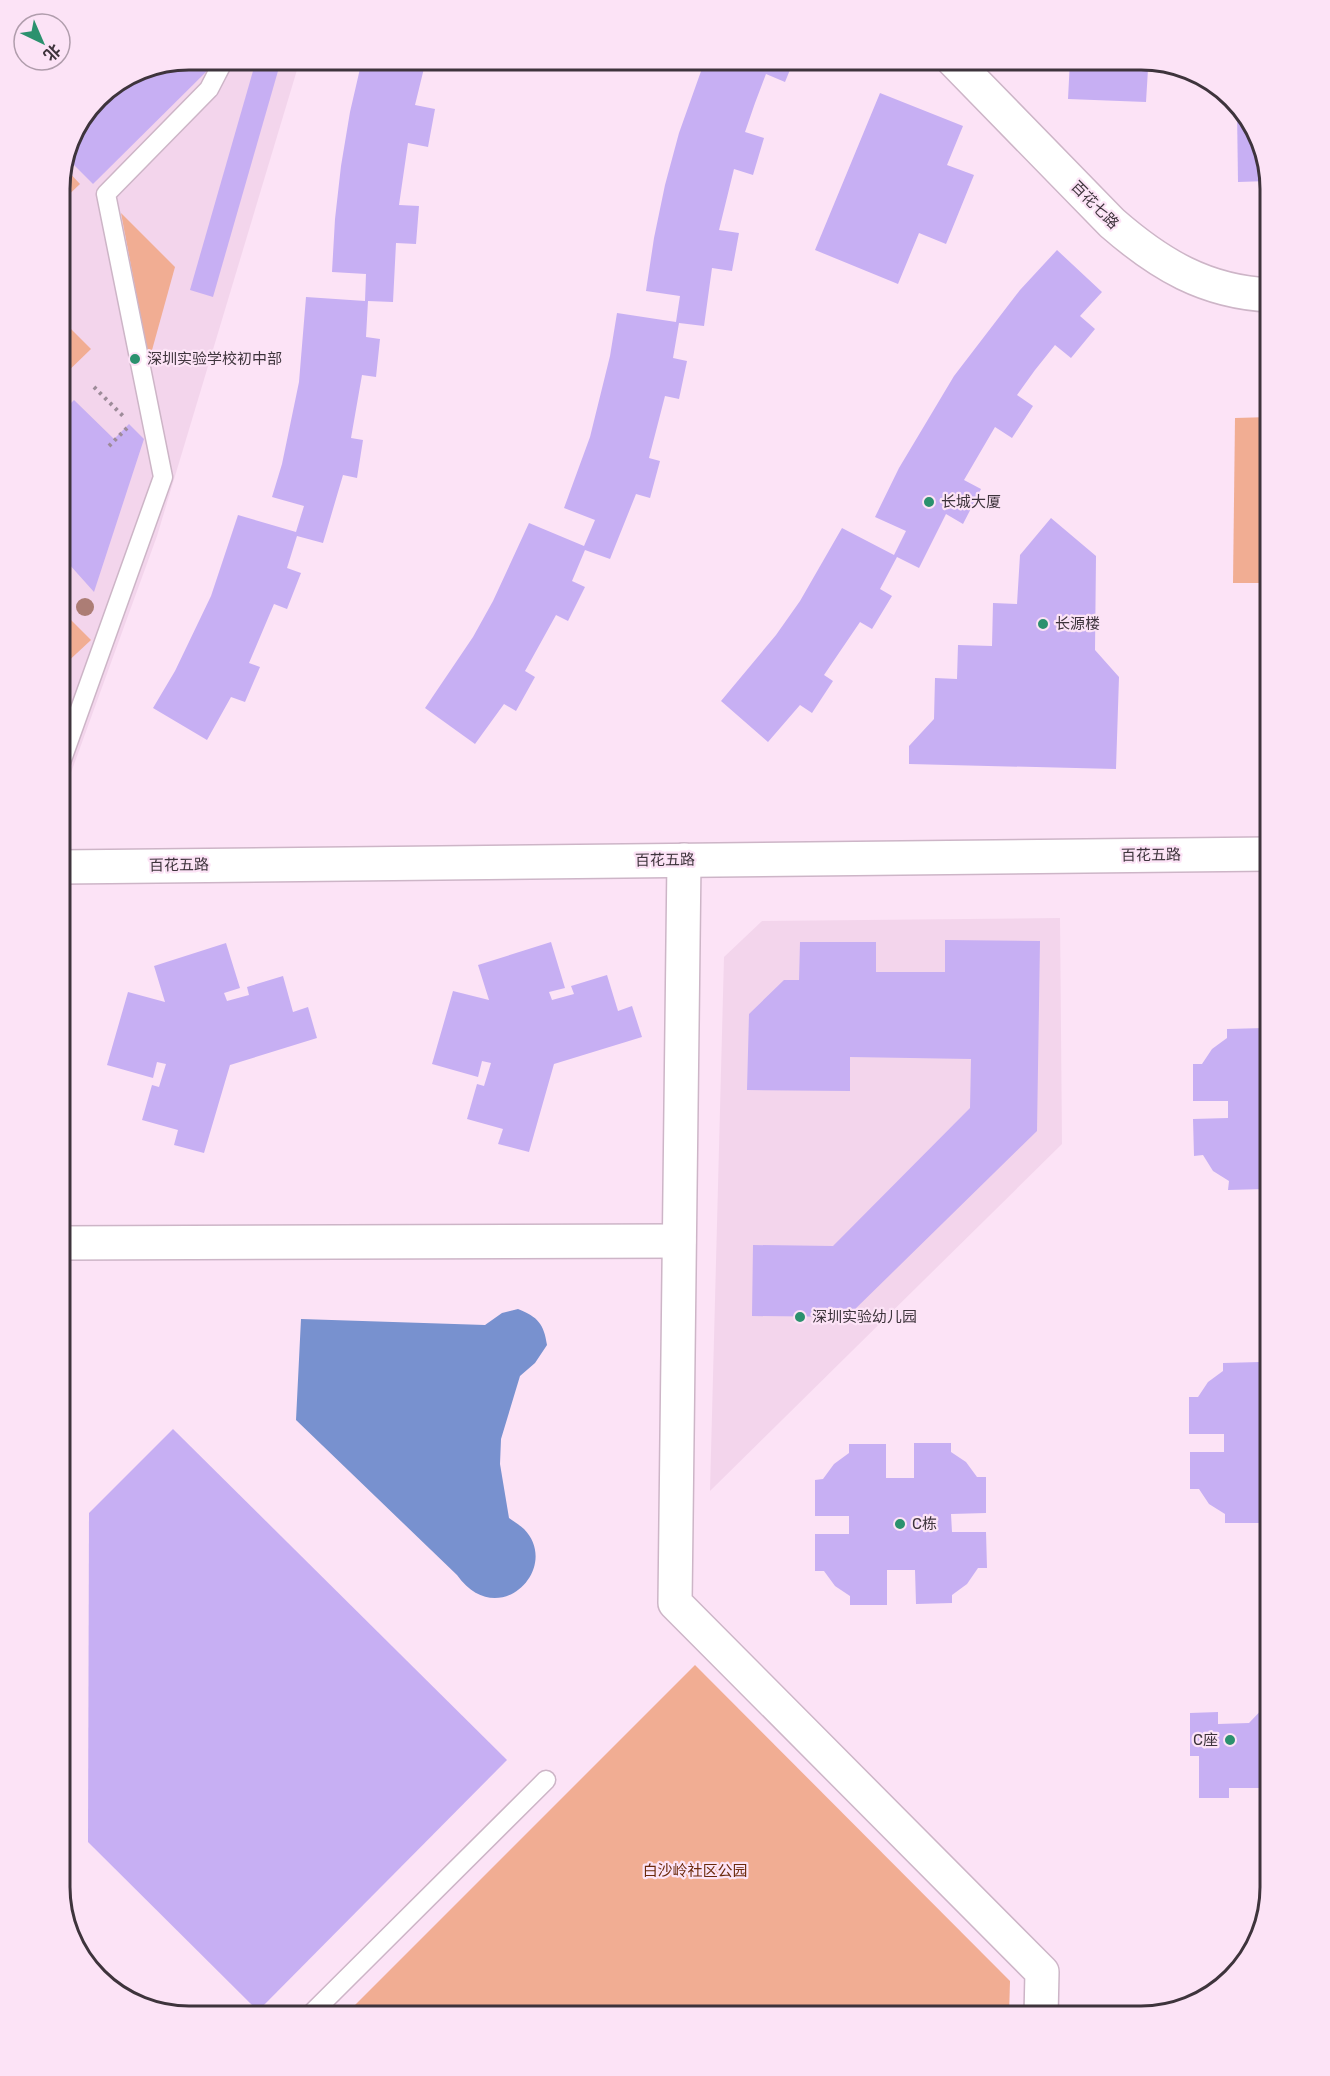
<svg xmlns="http://www.w3.org/2000/svg" width="1330" height="2076" viewBox="0 0 1330 2076" font-family="Rubik,'Noto Sans SC',sans-serif">
<style>
.built{fill:#f3d5ec}
.green{fill:#f1ad93}
.water{fill:#7891cf}
.building{fill:#c7aff3}
.lines{fill:none;stroke-linecap:round;stroke-linejoin:round}
.service-casing{stroke:#cdb5c7;stroke-width:21}
.minor-casing{stroke:#cdb5c7;stroke-width:36}
.tertiary-casing{stroke:#cdb5c7;stroke-width:36}
.path{stroke:#9d8b99;stroke-width:4;stroke-dasharray:3 4.5;stroke-linecap:butt}
.service{stroke:#fff;stroke-width:18}
.minor{stroke:#fff;stroke-width:33}
.tertiary{stroke:#fff;stroke-width:33}
.tree{fill:#ac7d75}
.poi-dot{fill:#2b916e;stroke:#fce3f6;stroke-width:2}
.labels{text-anchor:middle;dominant-baseline:central;stroke-width:4.5;stroke-linejoin:round;paint-order:stroke}
.street-label{font-size:15px;fill:#3e343c;stroke:#fce3f6}
.poi-label{font-size:15px;fill:#3e343c;stroke:#fce3f6;text-anchor:start}
.park-label{font-size:15px;fill:#6b290b;stroke:#fce3f6}
.rim{fill:none;stroke:#3e343c;stroke-width:3}
</style>
<rect width="100%" height="100%" fill="#fce3f6"/>
<g class="built">
<path d="M189,60h111l-143,476 -97,267v-622l10,-41 28,-42 42,-28z"/>
<path d="M1060,918l2,226 -352,347 14,-534 38,-36z"/>
</g>
<g class="green">
<path d="M64,167l16,17 -20,19v-22z"/>
<path d="M121,213l54,54 -26,94z"/>
<path d="M60,318l31,31 -31,30z"/>
<path d="M1270,417v166h-37l2,-165z"/>
<path d="M60,609l31,31 -29,27 -2,-3z"/>
<path d="M695,1665l315,316 -1,35h-665z"/>
</g>
<path class="water" d="M518,1309c20,8 26,15 29,36l-12,18 -15,13 -19,63 -1,25 9,54c5,4 11,7 15,11 38,39 -26,104 -67,46l-161,-155 5,-101 184,6 17,-12z"/>
<g class="building">
<path d="M189,60h15l7,7 -118,117 -27,-27 4,-17 28,-42 42,-28z"/>
<path d="M362,60h64l-11,45 20,4 -7,38 -20,-4 -9,62 20,1 -3,38 -20,-1 -3,59 -25,-1 -2,36 14,2 -4,38 -14,-2 -11,63 12,2 -6,38 -14,-3 -20,68 -26,-7 -10,32 14,5 -14,36 -13,-5 -25,59 11,4 -15,35 -14,-5 -24,43 -54,-32 22,-37 36,-75 27,-81 58,17 8,-26 -32,-9 10,-33 17,-82 7,-85 59,4 1,-27 -34,-2 3,-53 6,-53 9,-54z"/>
<path d="M705,60h89l-9,22 -19,-8 -11,29 -10,29 19,6 -11,37 -19,-6 -15,61 20,3 -7,38 -20,-3 -8,58 -25,-3 -6,35 14,3 -8,38 -14,-3 -16,62 11,3 -10,37 -14,-4 -26,65 -25,-9 -13,31 13,6 -17,34 -12,-6 -31,56 10,6 -19,34 -12,-7 -29,40 -50,-36 48,-71 20,-36 36,-78 55,23 11,-26 -31,-12 26,-71 20,-81 7,-43 59,9 4,-26 -34,-5 8,-53 11,-53 14,-52z"/>
<path d="M1070,60h79l7,2 -8,7 -2,33 -78,-3z"/>
<path d="M255,64l23,7 -65,226 -23,-7z"/>
<path d="M880,93l83,33 -16,39 27,10 -28,69 -27,-11 -21,51 -83,-34z"/>
<path d="M1237,110l19,22 12,49 -30,1z"/>
<path d="M1057,250l45,42 -22,24 15,13 -24,29 -16,-13 -20,25 -18,25 16,11 -21,32 -17,-11 -31,53 17,9 -18,35 -17,-10 -27,54 -22,-11 -17,32 12,7 -20,33 -12,-7 -36,53 9,6 -21,32 -12,-8 -32,37 -47,-41 55,-66 24,-34 42,-73 52,27 12,-24 -31,-14 24,-49 55,-92 66,-86z"/>
<path d="M74,400l40,39 15,-15 15,15 -50,153 -34,-38v-140z"/>
<path d="M1051,518l45,38 -1,94 24,27 -3,92 -207,-5v-18l25,-27 1,-41 22,1 1,-34 34,1 1,-43 24,1 3,-49z"/>
<path d="M945,940l95,1 -3,190 -190,186 -95,-1 1,-71 80,1 137,-138 1,-49 -121,-2v34l-103,-1 2,-76 35,-34h15l1,-38h76v30h69z"/>
<path d="M551,942l14,46 -16,4 3,8 22,-6 -3,-8 36,-11 11,36 14,-5 10,31 -88,27 -25,88 -31,-8 5,-15 -36,-10 10,-35 7,2 7,-23 -9,-2 -4,16 -46,-13 21,-73 36,9 -11,-35z"/>
<path d="M226,943l14,45 -16,5 3,8 22,-6 -2,-8 36,-11 10,36 15,-5 9,31 -87,27 -26,88 -30,-8 4,-15 -36,-10 10,-35 7,2 7,-23 -9,-2 -4,16 -46,-13 21,-73 37,10 -11,-36z"/>
<path d="M1264,1028v35h6v92h-5v34l-37,1 1,-9 -16,-10 -10,-16 -9,1 -1,-37 35,-1v-17h-35v-37h9l10,-15 15,-11v-9z"/>
<path d="M1260,1362v34h10v92h-9l1,35h-37v-9l-16,-10 -10,-15h-9v-37h34v-18h-35v-37h9l10,-15 15,-11v-8z"/>
<path d="M173,1429l334,331 -249,251 -170,-169 1,-329z"/>
<path d="M914,1443h37v9l15,10 11,15h9v36l-35,1 1,18h34l1,36h-9l-11,16 -15,11v8l-36,1 -1,-34h-28v35h-37v-9l-15,-10 -11,-15h-9v-37h34v-18h-34v-36l8,-1 11,-15 15,-11v-9h37v34h28z"/>
<path d="M1270,1701v87h-41v10h-30v-42h-9v-43l28,-1v12l31,-1z"/>
</g>
<g class="lines">
<g class="service-casing">
<g id="service">
<path d="M60,765l103,-288 -57,-283 103,-105 15,-29"/>
<path d="M309,2016l237,-236"/>
</g>
</g>
<g class="minor-casing">
<g id="minor">
<path d="M953,60l159,163c47,41 93,69 158,72"/>
<path d="M684,860l-9,743 367,369 -1,44"/>
<path d="M60,1243l619,-2"/>
</g>
</g>
<g class="tertiary-casing">
<path id="tertiary" d="M60,867l1210,-13"/>
</g>
<g class="path">
<path d="M94,387l29,29"/>
<path d="M109,446l18,-18"/>
</g>
<use href="#service" class="service"/>
<use href="#minor" class="minor"/>
<use href="#tertiary" class="tertiary"/>
</g>
<circle class="tree" cx="85" cy="607" r="9"/>
<g class="poi-dot">
<circle cx="135" cy="359" r="6"/>
<circle cx="929" cy="502" r="6"/>
<circle cx="1043" cy="624" r="6"/>
<circle cx="800" cy="1317" r="6"/>
<circle cx="900" cy="1524" r="6"/>
<circle cx="1230" cy="1740" r="6"/>
</g>
<g class="labels">
<g class="street-label">
<text transform="translate(1095 205) rotate(45)">百花七路</text>
<text transform="translate(1151 855) rotate(-1)">百花五路</text>
<text transform="translate(665 860) rotate(-1)">百花五路</text>
<text transform="translate(179 865) rotate(-1)">百花五路</text>
</g>
<g class="poi-label">
<text x="147" y="359">深圳实验学校初中部</text>
<text x="941" y="502">长城大厦</text>
<text x="1055" y="624">长源楼</text>
<text x="812" y="1317">深圳实验幼儿园</text>
<text x="912" y="1524">C栋</text>
<text x="1218" y="1740" text-anchor="end">C座</text>
</g>
<g class="park-label">
<text x="695" y="1871">白沙岭社区公园</text>
</g>
</g>
<path d="M0 0H1330V2076H0ZM189 70H1141A119 119 0 0 1 1260 189V1887A119 119 0 0 1 1141 2006H189A119 119 0 0 1 70 1887V189A119 119 0 0 1 189 70Z" fill="#fce3f6" fill-rule="evenodd"/>
<path class="rim" d="M189 70H1141A119 119 0 0 1 1260 189V1887A119 119 0 0 1 1141 2006H189A119 119 0 0 1 70 1887V189A119 119 0 0 1 189 70Z"/>
<g transform="translate(42 42) rotate(136)"><circle r="28" fill="#fce3f6" stroke="#b09dac" stroke-width="1.5"/>
<path d="M0-4.5L10 22L0 15L-10 22Z" fill="#2b916e"/>
<text y="-9" font-size="16" font-weight="bold" text-anchor="middle" fill="#3e343c">北</text>
</g>
</svg>
